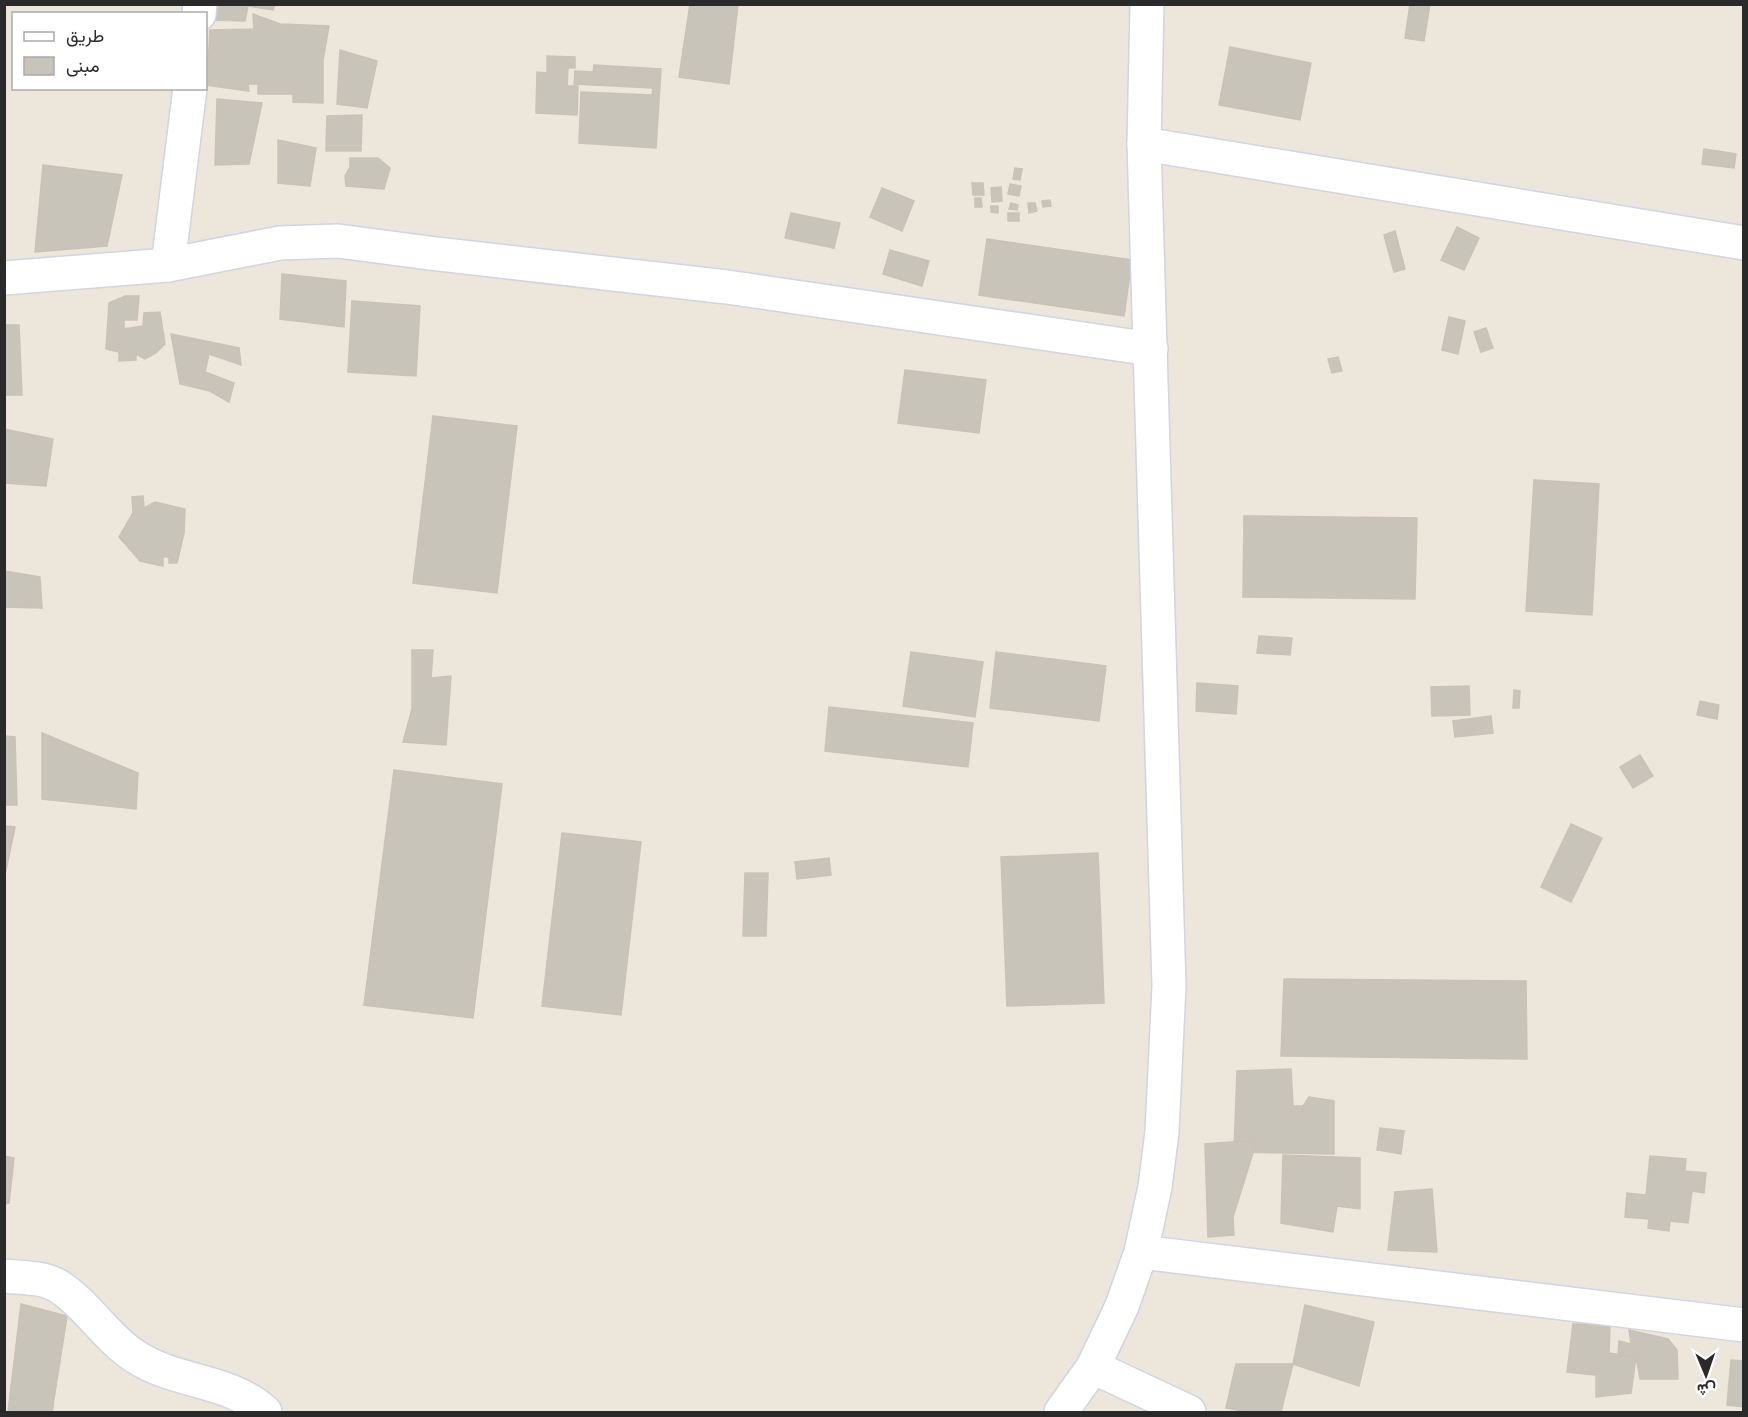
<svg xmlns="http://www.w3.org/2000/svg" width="1748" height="1417" viewBox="0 0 1748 1417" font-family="Figtree,Vazirmatn,sans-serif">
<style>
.building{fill:#c8c4ba;stroke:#c9c2b5;stroke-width:1.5}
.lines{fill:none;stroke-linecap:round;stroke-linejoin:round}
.street-casing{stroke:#d0d4e4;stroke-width:36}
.street{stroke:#fff;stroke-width:33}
</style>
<rect width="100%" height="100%" fill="#ede6db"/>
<g class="building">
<path d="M211,4h64l-2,6 -25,-4 -3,15 -34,-1z"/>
<path d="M690,4h48l-9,80 -50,-7z"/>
<path d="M1410,4h20l-6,37 -19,-3z"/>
<path d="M253,14l27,10 49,2 -6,34v43l-30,-1v-8h-35v-10h-10l1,7 -43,-6v-18l2,-1 2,-36 44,-1z"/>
<path d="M1230,47l81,16 -11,57 -81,-15z"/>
<path d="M340,50l37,11 -10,47 -30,-4z"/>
<path d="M547,56l28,1v11h-7l-1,18h11l-1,29 -41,-2 1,-41 10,1z"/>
<path d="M594,65l67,4 -5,79 -77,-5 2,-51 71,3 1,-7 -79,-4 1,-13 18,1z"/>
<path d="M217,99l45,4 -13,61 -34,1z"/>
<path d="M362,115l-1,36h-35l1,-35z"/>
<path d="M278,140l38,8 -6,38 -32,-3z"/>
<path d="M1704,149l32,5 -2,14 -32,-4z"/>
<path d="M350,158h28l12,10 -6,21 -38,-3 -1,-10 5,-9z"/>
<path d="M43,165l79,10 -15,71 -72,6z"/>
<path d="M1015,168l7,1 -2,11 -7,-1z"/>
<path d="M972,183h11l1,12h-11z"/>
<path d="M1010,184l11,2 -2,10 -11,-2z"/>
<path d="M1001,187l1,14 -10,1 -1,-14z"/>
<path d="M882,188l32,13 -12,30 -32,-14z"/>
<path d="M975,198h6l1,9h-7z"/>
<path d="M1050,200l1,6 -8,1 -1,-6z"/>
<path d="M1011,203l7,2 -1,5 -8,-1z"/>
<path d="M1028,203h7l2,8 -8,2z"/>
<path d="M991,206h7v7l-7,-1z"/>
<path d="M791,213l49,10 -6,25 -49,-10z"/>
<rect x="1008" y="213" width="11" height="8"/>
<path d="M1457,227l22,11 -15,32 -23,-10z"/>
<path d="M1395,231l10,38 -11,3 -10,-37z"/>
<path d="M987,239l145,21 -8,56 -145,-21z"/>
<path d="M890,250l39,11 -7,25 -39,-12z"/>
<path d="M282,274l64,7 -2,46 -64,-8z"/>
<path d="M125,296h14l-2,24h-13v9l19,-3 1,-13 16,-1 5,32 -9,9 -11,6 -9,-5v6l-17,1v-9l-13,-3 3,-46z"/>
<path d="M352,301l68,5 -4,70 -68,-4z"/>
<path d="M1449,317l16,4 -7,33 -16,-4z"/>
<path d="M4,325h15l3,70h-18z"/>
<path d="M1486,328l7,20 -12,4 -7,-20z"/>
<path d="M171,334l68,14 2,17 -32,-11 -4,18 29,11 -5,19 -19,-11 -30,-7z"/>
<path d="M1338,357l4,14 -10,2 -4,-14z"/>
<path d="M905,370l81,10 -7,53 -81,-10z"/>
<path d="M433,416l84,10 -20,167 -84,-10z"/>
<path d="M4,429l49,10 -7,47 -42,-3z"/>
<path d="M1534,480l65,4 -7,131 -66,-4z"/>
<path d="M143,496l1,12 11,-6 30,7 -1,24 -7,30h-8v-6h-6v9l-23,-5 -21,-24 14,-24 -1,-16z"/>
<path d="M1244,516l173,2 -2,81 -172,-2z"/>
<path d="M4,571l36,6 2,31 -38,-1z"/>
<path d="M1259,636l33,2 -2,17 -33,-2z"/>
<path d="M412,650h21l-2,28 20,-2 -5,69 -43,-3 9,-33z"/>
<path d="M911,652l72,10 -8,55 -72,-11z"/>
<path d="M996,652l110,14 -7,55 -109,-13z"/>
<path d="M1197,683l41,3 -2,28 -40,-3z"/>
<path d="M1469,686l1,29 -38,1 -1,-29z"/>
<path d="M1514,690l6,1 -1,17h-6z"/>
<path d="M1700,701l19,4 -2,14 -20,-4z"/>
<path d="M829,707l144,16 -5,44 -143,-16z"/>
<path d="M1491,716l2,17 -38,4 -2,-16z"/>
<path d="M42,733l96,40 -2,36 -94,-10z"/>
<path d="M4,736l11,1 2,68h-13z"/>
<path d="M1640,755l13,21 -20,12 -13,-21z"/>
<path d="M394,770l108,14 -29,234 -109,-13z"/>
<path d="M1571,824l31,14 -31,64 -30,-15z"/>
<path d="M4,826l11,1 -10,48h-1z"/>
<path d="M562,833l79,9 -20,173 -79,-9z"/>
<path d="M1098,853l6,150 -97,3 -6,-149z"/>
<path d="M829,858l2,17 -34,4 -2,-17z"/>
<path d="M745,873h23l-2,63h-23z"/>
<path d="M1284,979l242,2 1,78 -246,-3z"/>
<path d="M1291,1069l2,37h10l6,-9 25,4v53l-100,-2 3,-81z"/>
<path d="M1380,1128l24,3 -3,23 -24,-4z"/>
<path d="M1257,1140l-24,77 1,18 -26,2 -3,-93z"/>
<path d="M1283,1155l77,3v51l-23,-3 -4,26 -52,-9z"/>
<path d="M4,1156l10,2 -5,45 -5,1z"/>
<path d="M1650,1156l36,3 -1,12 21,2 -2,20 -12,-2 -4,32 -18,-2 -1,10 -21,-3 1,-9 -24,-2 2,-24 19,2z"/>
<path d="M1432,1189l5,63 -49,-2 7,-58z"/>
<path d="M21,1304l46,12 -15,96h-44z"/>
<path d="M1305,1305l69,17 -15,64 -66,-22z"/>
<path d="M1573,1324h37l-1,29 27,4 -5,36 -35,4v-22l-29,-3z"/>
<path d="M1629,1330l39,9 9,11 1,29h-38l-4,-22 -18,-2 1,-14 12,3z"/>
<path d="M1731,1360l13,1v46l-17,-2z"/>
<path d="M1236,1364h57l-12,48h-33l-22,-4z"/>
</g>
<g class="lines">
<g class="street-casing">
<g id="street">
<path d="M199,14l1,-10"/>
<path d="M1144,144l600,99"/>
<path d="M168,265l22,-177"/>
<path d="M4,278l164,-13 112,-22 58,-2 91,12 298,34 424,62"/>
<path d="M1141,1252l603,73"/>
<path d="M4,1276c18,2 39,1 54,10 30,19 48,52 78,71 40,26 93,22 129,55"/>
<path d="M1093,1367l96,45"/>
<path d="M1061,1412l32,-45 29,-61 19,-54 14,-65 7,-55 7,-146 -25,-842 3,-140"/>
</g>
</g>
<use href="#street" class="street"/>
</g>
<rect width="1748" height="1417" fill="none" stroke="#2a2a2a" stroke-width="12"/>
<rect x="12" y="12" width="195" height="78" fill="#ffffff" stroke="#aaaaaa" stroke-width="1.5"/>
<rect x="24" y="32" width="30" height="9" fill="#ffffff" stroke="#aaaaaa" stroke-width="1.5"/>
<text x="66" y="42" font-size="18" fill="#2a2a2a">طريق</text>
<rect x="24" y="57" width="30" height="18" fill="#c8c4ba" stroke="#aaaaaa" stroke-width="1.5"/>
<text x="66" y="72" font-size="18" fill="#2a2a2a">مبنى</text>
<g transform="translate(1706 1375) rotate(178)" stroke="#ffffff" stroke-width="4.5" paint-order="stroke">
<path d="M0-4.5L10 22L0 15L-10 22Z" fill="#2a2a2a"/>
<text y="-9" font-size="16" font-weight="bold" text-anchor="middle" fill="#2a2a2a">ش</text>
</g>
</svg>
